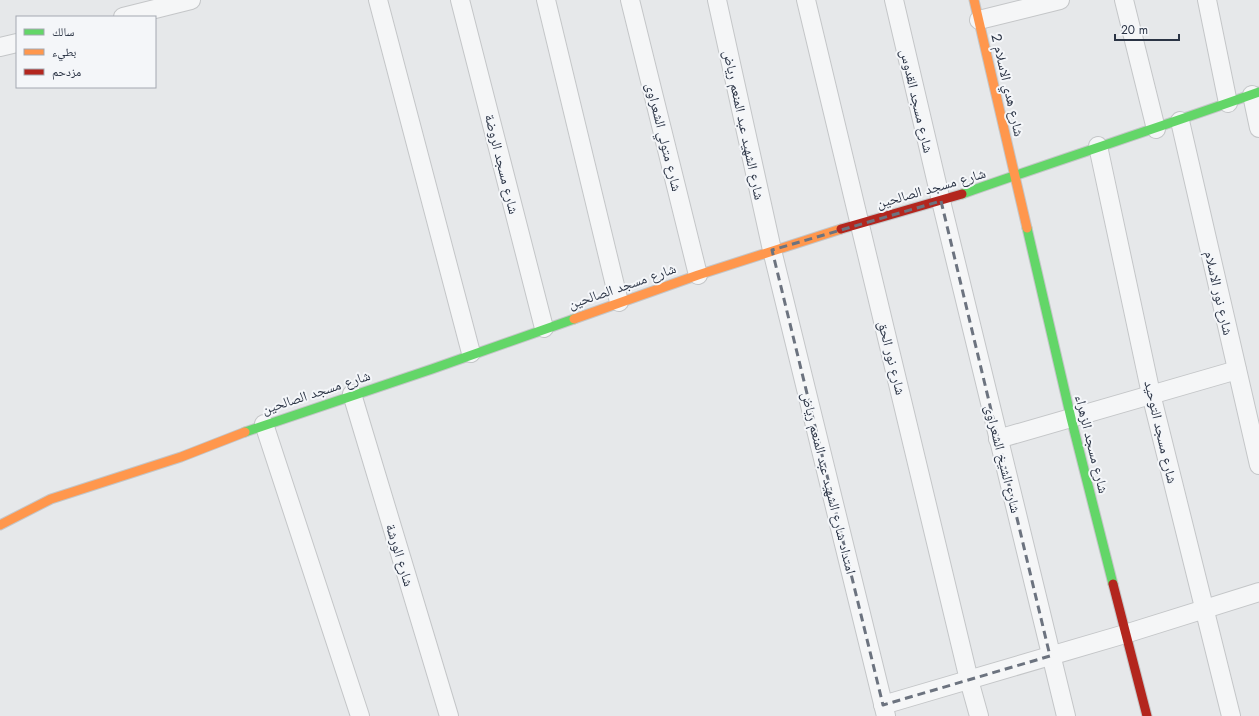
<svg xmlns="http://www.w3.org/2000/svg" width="1259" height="716" viewBox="0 0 1259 716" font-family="Jost,'Noto Naskh Arabic',sans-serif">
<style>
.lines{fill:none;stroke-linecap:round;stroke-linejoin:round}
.street-casing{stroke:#c4c6c8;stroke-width:20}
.fast-casing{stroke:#c4c6c8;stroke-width:11}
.slow-casing{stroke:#c4c6c8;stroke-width:11}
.jam-casing{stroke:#c4c6c8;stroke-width:11}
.street{stroke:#f5f6f7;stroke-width:18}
.fast{stroke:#63d668;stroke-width:9}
.slow{stroke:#ff974d;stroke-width:9}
.jam{stroke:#b3261e;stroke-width:9}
.marked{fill:none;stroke:#6c737f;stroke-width:3;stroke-dasharray:8 5;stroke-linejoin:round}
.labels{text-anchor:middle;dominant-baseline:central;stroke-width:4;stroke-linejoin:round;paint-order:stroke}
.street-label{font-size:14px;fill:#2b3445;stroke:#f4f6f9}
</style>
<rect width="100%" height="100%" fill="#e6e8ea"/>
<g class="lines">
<g class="street-casing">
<g id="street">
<path d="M378,0l93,353"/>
<path d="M460,0l84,328"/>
<path d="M546,0l73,302"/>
<path d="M630,0l68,275"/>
<path d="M717,0l55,250 114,466"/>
<path d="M806,0l163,680 10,36"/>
<path d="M894,0l47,201 125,515"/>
<path d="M1124,0l32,129"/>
<path d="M1207,0l21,103"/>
<path d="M123,17l68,-17"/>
<path d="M979,20l81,-20"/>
<path d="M0,47l17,-4"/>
<path d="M1252,95l7,33"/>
<path d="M1180,121l79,344"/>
<path d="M1098,146l53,248 80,322"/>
<path d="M352,394l97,322"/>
<path d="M264,424l96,292"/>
<path d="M998,439l239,-69"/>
<path d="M883,705l242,-71 134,-42"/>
</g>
</g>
<g class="fast-casing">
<g id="fast">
<path d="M962,194c99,-35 199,-67 297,-102"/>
<path d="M1027,228l44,190 42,166"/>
<path d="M245,432l187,-63 142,-50"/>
</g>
</g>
<g class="slow-casing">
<g id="slow">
<path d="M974,0l53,228"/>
<path d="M574,319l124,-44 143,-46"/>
<path d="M0,525l51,-26 130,-42 64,-25"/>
</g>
</g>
<g class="jam-casing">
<g id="jam">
<path d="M841,229l121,-35"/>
<path d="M1113,584l34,132"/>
</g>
</g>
<use href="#street" class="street"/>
<use href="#fast" class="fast"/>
<use href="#slow" class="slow"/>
<use href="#jam" class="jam"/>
</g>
<path class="marked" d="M941,201l109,455 -167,49 -111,-455z"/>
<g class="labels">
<g class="street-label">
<text transform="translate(1008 85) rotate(77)">شارع هدي الاسلام 2</text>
<text transform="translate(917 101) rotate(77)">شارع مسجد القدوس</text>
<text transform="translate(744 125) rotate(78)">شارع الشهيد عبد المنعم رياض</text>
<text transform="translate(664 137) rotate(76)">شارع متولي الشعراوى</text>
<text transform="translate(502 164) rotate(76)">شارع مسجد الروضة</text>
<text transform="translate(931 188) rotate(-16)">شارع مسجد الصالحين</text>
<text transform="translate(622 286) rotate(-19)">شارع مسجد الصالحين</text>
<text transform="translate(1219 293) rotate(77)">شارع نور الاسلام</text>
<text transform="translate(892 358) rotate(76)">شارع نور الحق</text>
<text transform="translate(316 392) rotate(-18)">شارع مسجد الصالحين</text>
<text transform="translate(1161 432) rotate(77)">شارع مسجد التوحيد</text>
<text transform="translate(1092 444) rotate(76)">شارع مسجد الزهراء</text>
<text transform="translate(1003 459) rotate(76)">شارع الشيخ الشعراوى</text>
<text transform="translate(829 483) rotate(76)">امتداد شارع الشهيد عبد المنعم رياض</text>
<text transform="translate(400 555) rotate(73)">شارع الورشة</text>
</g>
</g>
<rect x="16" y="16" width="140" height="72" fill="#f4f6f9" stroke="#a4a8b1"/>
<rect x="24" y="29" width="20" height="6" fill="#63d668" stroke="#a4a8b1"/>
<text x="52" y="36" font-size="12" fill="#2b3445">سالك</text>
<rect x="24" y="49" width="20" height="6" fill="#ff974d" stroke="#a4a8b1"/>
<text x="52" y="56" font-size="12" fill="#2b3445">بطيء</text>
<rect x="24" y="69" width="20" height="6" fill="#b3261e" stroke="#a4a8b1"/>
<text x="52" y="76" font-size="12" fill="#2b3445">مزدحم</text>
<path d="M1115 34v6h64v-6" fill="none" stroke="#2b3445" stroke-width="2"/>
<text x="1121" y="34" font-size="12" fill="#2b3445" stroke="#f4f6f9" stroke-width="3" paint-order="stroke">20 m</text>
</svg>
